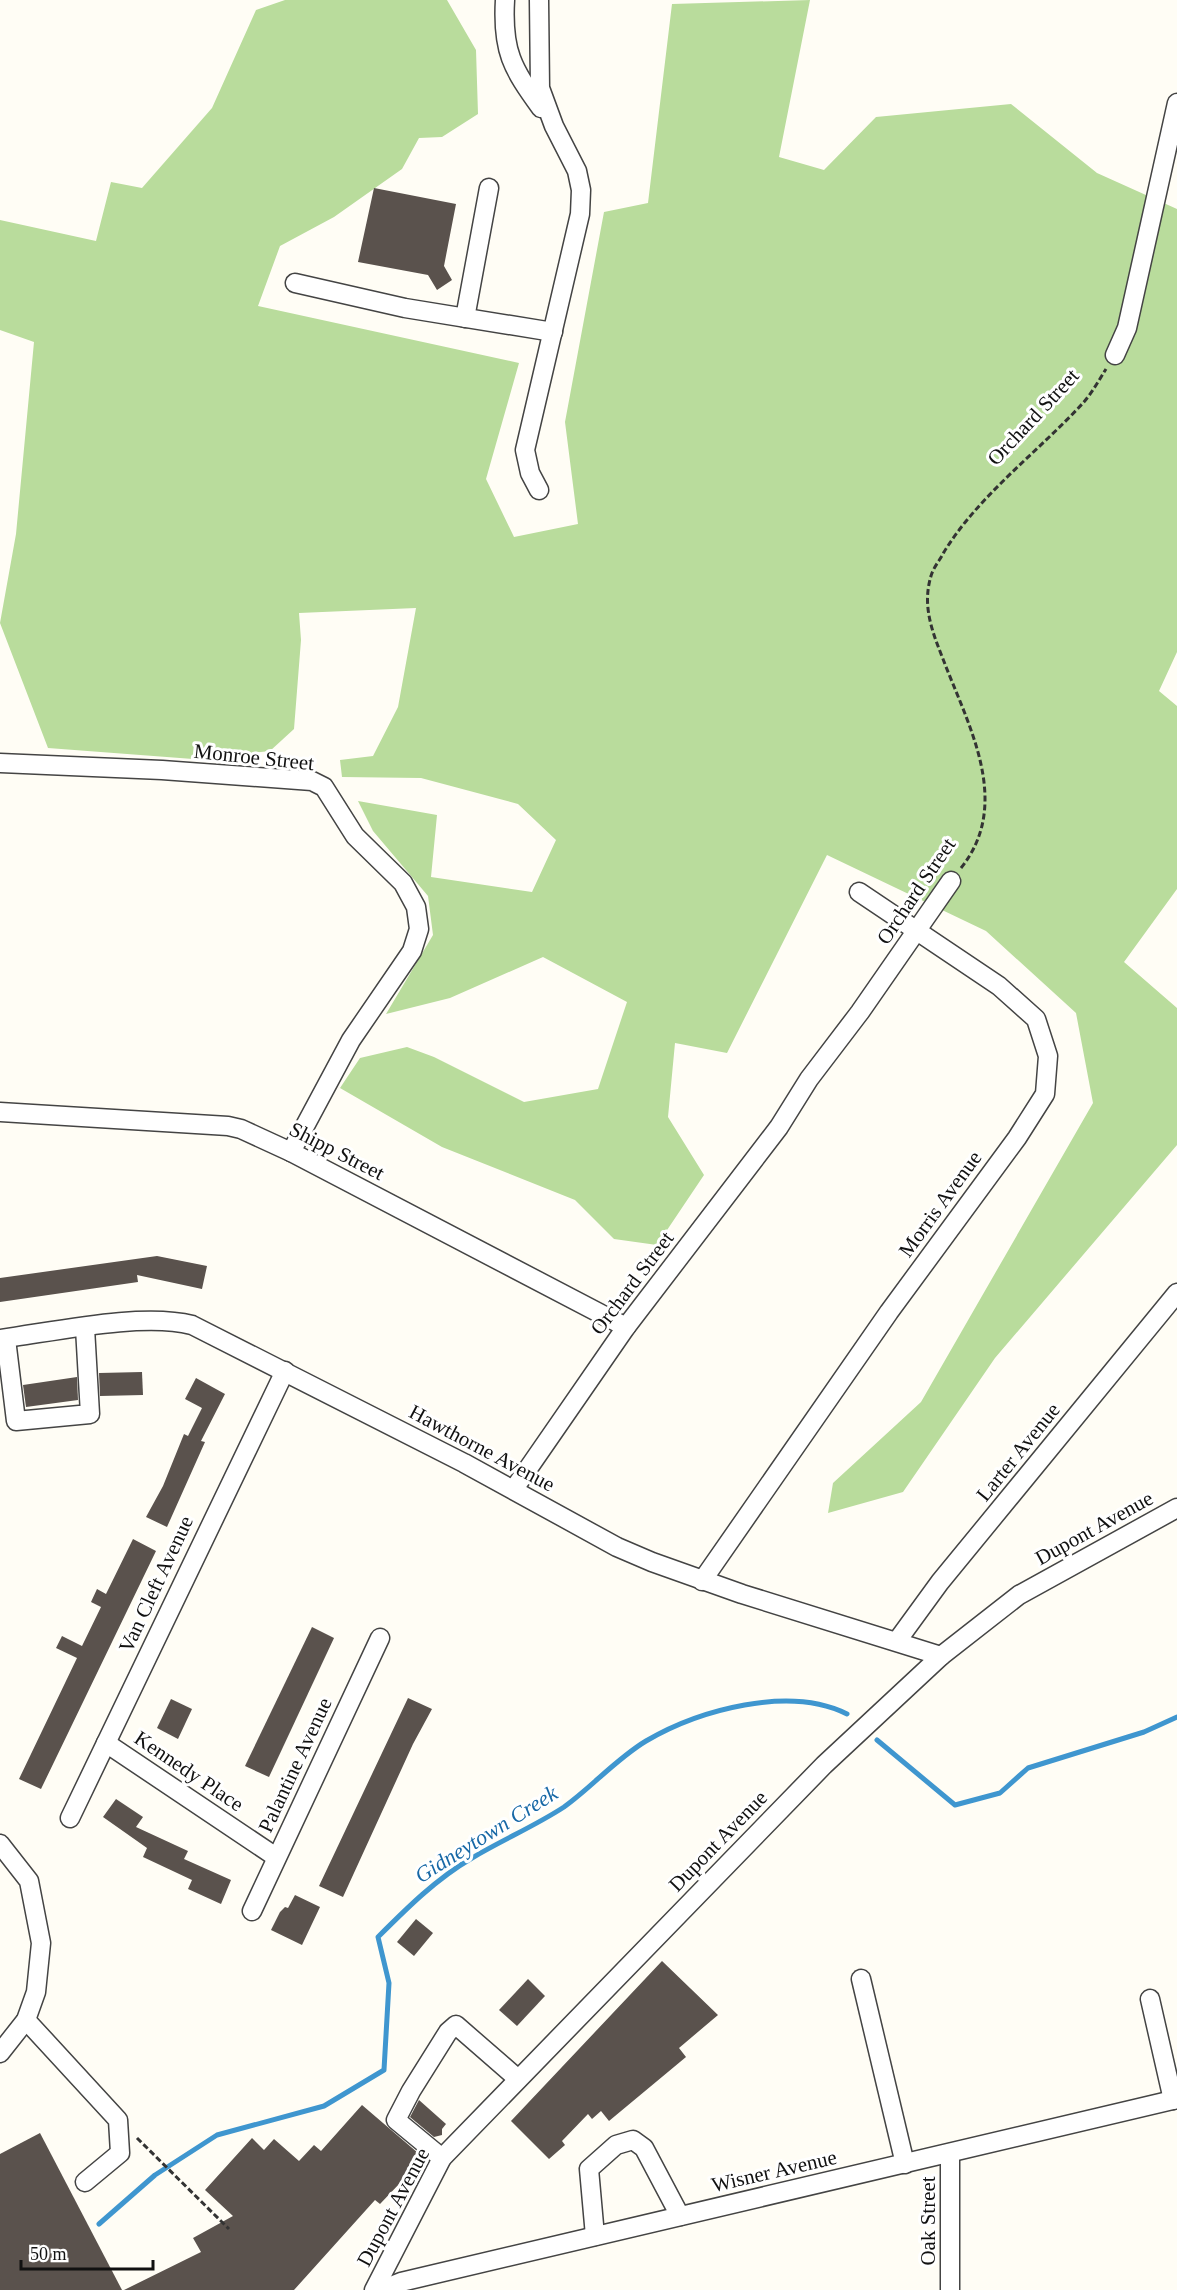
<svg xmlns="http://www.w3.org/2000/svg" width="1177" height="2290" viewBox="0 0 1177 2290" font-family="'Times New Roman',serif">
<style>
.forest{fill:#b9dc9c}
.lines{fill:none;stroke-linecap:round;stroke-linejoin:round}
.stream{stroke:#3f96cf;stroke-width:5}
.building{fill:#5a524d}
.minor-casing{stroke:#444;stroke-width:21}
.path{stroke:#333;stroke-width:3;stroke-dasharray:6 3;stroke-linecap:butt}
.minor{stroke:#fff;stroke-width:18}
.labels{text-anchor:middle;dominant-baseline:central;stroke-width:6;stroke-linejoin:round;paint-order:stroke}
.street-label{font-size:21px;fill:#111;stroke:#fff}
.water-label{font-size:22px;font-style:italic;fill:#1768a6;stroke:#fff}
</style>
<rect width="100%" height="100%" fill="#fffdf5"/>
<path class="forest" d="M285,0h162l29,50 2,64 -36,23 -23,1 -17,31 -68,48 -54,29 -22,60 261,57 -33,116 28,58 64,-13 -13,-102 39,-210 44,-9 24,-199 138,-4 -31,157 45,13 52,-53 135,-13 86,69 80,36v443l-18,39 18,15v183l-53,73 53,46v137l-182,213 -92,134 -75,21 5,-30 88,-81 172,-299 -17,-90 -90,-82 -159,-76 -100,198 -52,-10 -7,74 36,58 -47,70 -43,-6 -39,-39 -133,-53 -102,-59 20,-30 47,-11 27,10 90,45 74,-13 29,-87 -84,-45 -93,41 -64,16 47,-79 -5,-39 -55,-65 -15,-30 79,14 -6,62 101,15 24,-52 -38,-36 -97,-26 -79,-1 -2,-17 33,-4 25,-49 18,-99 -117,5 2,27 -7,89 -24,22 -77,8 -145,-11 -48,-125 16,-89 18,-192 -34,-12v-110l96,21 15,-59 31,6 70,-80 44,-98z"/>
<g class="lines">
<g class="stream">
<path d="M877,1740l78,65 45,-12 28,-25 116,-36 33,-15"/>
<path d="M99,2224l56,-49 62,-40 107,-29 60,-36 5,-87 -11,-46c29,-29 58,-58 94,-79 30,-18 63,-32 92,-51 28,-20 52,-48 82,-66 53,-31 143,-56 201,-27"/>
</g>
</g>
<g class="building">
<path d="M374,188l82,16 -12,62 8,14 -15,10 -9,-15 -70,-13z"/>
<path d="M157,1256l50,10 -5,23 -65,-14 1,7 -138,20v-24z"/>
<path d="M142,1372l1,23 -43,1 -1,-23z"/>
<path d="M77,1377l1,23 -52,7 -3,-22z"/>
<path d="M196,1378l29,16 -24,47 4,1 -38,85 -21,-10 17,-31 21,-52 4,2 14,-28 -17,-9z"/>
<path d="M133,1539l23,12 -115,238 -22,-10 58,-121 -21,-10 6,-12 20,10 19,-39 -10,-5 6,-13 9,5z"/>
<path d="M312,1627l22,11 -65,139 -24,-11z"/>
<path d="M408,1698l24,11 -19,35 -70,153 -24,-11z"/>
<path d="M171,1699l21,10 -14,30 -21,-11z"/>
<path d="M116,1799l27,18 -7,10 52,24 -4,8 47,21 -10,24 -33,-15 4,-9 -49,-23 4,-9 -44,-31z"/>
<path d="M295,1895l25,12 -18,38 -31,-15 9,-18 5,-5 3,1z"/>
<path d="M416,1919l17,14 -19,23 -17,-14z"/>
<path d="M662,1961l56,54 -39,33 7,9 -77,64 -8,-10 -9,8 -4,-5 -26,27 3,4 -16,14 -38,-38z"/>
<path d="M528,1979l17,17 -28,30 -18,-16z"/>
<path d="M419,2100l27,24 -4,5v6l-8,2 -24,-20z"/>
<path d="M362,2105l56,48 -3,2 7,5 -42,44 -5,-4 -81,90h-170l77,-38 -8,-14 40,-22 -28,-26 47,-52 12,12 10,-11 25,22 15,-16 7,6z"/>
<path d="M40,2133l82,157h-122v-136z"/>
</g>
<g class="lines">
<g class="minor-casing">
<g id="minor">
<path d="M505,0c-3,51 7,68 36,108"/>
<path d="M539,0l1,88 14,38 23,45 4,19 -1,24 -55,236 5,23 9,17"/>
<path d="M295,283l110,25 148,24"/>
<path d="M465,318l24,-130"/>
<path d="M1115,355l12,-27 50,-225"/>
<path d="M0,763l162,7 150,11 12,6 31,49 48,47 13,24 3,22 -7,22 -61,89 -60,112"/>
<path d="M0,1112l228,14 13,3 50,23 335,175"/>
<path d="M0,1339c53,-7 142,-27 192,-14l272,138 153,84 35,15 90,32 199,62"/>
<path d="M6,1339l10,82 74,-7 -5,-86"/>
<path d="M514,1489l112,-162 153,-200 30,-48 51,-67 91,-131"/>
<path d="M702,1581l187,-269 128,-174 28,-44 3,-38 -12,-37 -37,-33 -140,-94"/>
<path d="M897,1641l43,-59 237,-289"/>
<path d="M106,1743l170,114"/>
<path d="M70,1818l215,-447"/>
<path d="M0,1844l29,37 12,62 -5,49 -10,28 -26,33"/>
<path d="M252,1911l128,-273"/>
<path d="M861,1979l44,185"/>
<path d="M1150,1999l23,101"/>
<path d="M26,2020l92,100 2,33 -35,29"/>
<path d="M950,2153v137"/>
<path d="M442,2158l-46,-38 15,-29 37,-59 8,-7 62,54"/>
<path d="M595,2236l-6,-67 27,-24 17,-5 11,8 36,68"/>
<path d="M374,2290l68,-132 382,-393 117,-109 78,-61 158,-87"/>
<path d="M381,2290l20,-8 776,-183"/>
</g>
</g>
<g class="path">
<path d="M961,868c52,-65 7,-143 -18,-209 -11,-28 -21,-53 -12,-83 2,-8 9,-16 13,-24 35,-57 94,-100 139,-149 9,-10 16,-23 23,-34"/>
<path d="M137,2138l92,91"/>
</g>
<use href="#minor" class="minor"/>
</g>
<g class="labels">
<g class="street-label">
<text transform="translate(1033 417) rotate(-47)">Orchard Street</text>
<text transform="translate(254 757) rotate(6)">Monroe Street</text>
<text transform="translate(916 891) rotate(-56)">Orchard Street</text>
<text transform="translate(337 1151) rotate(27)">Shipp Street</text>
<text transform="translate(940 1204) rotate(-54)">Morris Avenue</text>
<text transform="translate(632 1283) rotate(-53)">Orchard Street</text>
<text transform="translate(482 1448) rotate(28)">Hawthorne Avenue</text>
<text transform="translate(1018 1452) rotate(-51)">Larter Avenue</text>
<text transform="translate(1094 1528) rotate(-29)">Dupont Avenue</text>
<text transform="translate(156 1584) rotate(-65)">Van Cleft Avenue</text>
<text transform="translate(295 1765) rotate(-65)">Palantine Avenue</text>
<text transform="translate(189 1771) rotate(34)">Kennedy Place</text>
<text transform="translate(718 1841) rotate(-46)">Dupont Avenue</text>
<text transform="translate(774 2171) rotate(-13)">Wisner Avenue</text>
<text transform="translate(393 2207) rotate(-62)">Dupont Avenue</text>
<text transform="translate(928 2221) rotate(-90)">Oak Street</text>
</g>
<g class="water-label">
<text transform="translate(486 1834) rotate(-32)">Gidneytown Creek</text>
</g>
</g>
<path d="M21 2260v9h132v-9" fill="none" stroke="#111111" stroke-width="3"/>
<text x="30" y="2260" font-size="18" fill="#111111" stroke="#ffffff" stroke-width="4.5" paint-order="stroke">50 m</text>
</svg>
